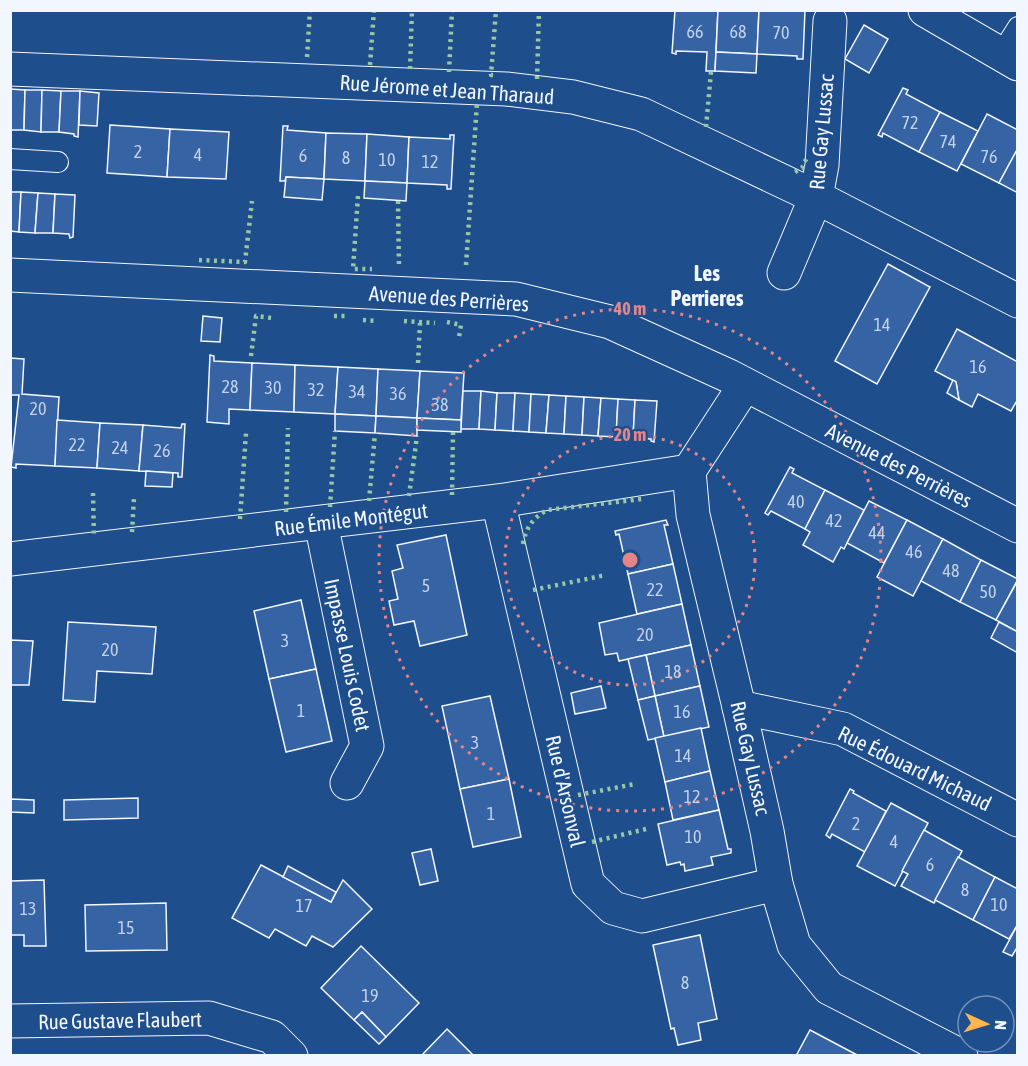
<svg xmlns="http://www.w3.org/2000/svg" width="1028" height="1066" viewBox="0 0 1028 1066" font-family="'Asap Condensed',sans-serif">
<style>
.building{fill:#3563a3;stroke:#f2f6ff;stroke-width:1.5}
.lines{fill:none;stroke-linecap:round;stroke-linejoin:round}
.service-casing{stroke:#f2f6ff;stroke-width:22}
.minor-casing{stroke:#f2f6ff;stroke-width:35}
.secondary-casing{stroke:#f2f6ff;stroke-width:35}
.service{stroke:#1f4e8c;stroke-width:20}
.minor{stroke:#1f4e8c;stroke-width:33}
.secondary{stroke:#1f4e8c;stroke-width:33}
.hedge{stroke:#97c8a6;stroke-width:4.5;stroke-dasharray:3 4.5;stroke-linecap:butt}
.ring{fill:none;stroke:#e38589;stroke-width:3;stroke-dasharray:3 6}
.labels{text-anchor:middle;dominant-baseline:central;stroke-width:4.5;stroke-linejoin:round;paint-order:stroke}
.number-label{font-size:18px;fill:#c3d1e8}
.street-label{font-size:21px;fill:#f2f6ff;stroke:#1f4e8c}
.neighbourhood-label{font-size:22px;font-weight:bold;fill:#f2f6ff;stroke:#1f4e8c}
.centre{fill:#e38589;stroke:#1f4e8c;stroke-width:3}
.ring-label{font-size:18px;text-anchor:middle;font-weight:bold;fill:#e38589;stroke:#1f4e8c;stroke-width:4.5;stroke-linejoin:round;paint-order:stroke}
</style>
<rect width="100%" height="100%" fill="#1f4e8c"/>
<g class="building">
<path d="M675,10h43l-3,61h-9l1,-19 -31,-1v3l-4,-1z"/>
<path d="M718,10h41l-2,44 -41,-2z"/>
<path d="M759,10h46l-2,49h-6v-3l-40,-2z"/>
<path d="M864,25l24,14 -19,34 -24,-14z"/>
<path d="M716,52l41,2 -1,19 -41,-2z"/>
<path d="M903,88l5,2 -2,4 34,18 -21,40 -36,-19 -1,4 -4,-2z"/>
<path d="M10,89l15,1 -1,40h-14z"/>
<path d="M25,90h17l-1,42 -17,-2z"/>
<path d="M42,90l19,1 -2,41h-18z"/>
<path d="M61,91h19l-2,46 -4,-1v-2l-15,-2z"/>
<path d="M80,91l19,2 -2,33 -18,-1z"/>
<path d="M940,112l38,19 -21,40 -38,-19z"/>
<path d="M987,114l31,16v18l-19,35 -38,-19z"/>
<path d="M110,125l60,4 -3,48 -60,-4z"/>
<path d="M283,126h5l-1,4 39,3 -2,46 -38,-2 -1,4h-5z"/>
<path d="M170,129l59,3 -3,47 -59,-2z"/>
<path d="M326,133l41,1 -2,47 -41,-2z"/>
<path d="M367,134l42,3 -2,46 -42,-2z"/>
<path d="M450,135h4l-3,54h-4v-4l-40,-2 2,-46 41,2z"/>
<path d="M1018,148v45l-19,-10z"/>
<path d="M286,177l38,2 -2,21 -38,-3z"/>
<path d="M365,181l42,2 -1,18 -42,-3z"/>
<path d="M10,192h11l-2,40 -9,-1z"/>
<path d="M21,192l17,1 -3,40 -16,-1z"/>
<path d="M38,193l17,1 -2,39h-18z"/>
<path d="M55,194l20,1 -2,42 -3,1 -1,-4 -16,-1z"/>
<path d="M888,264l42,23 -53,97 -42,-23z"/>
<path d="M203,316l19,2 -2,24 -19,-1z"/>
<path d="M957,329l61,33v37l-7,12 -33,-17 -6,13 -13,-7 -3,-18 -21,-11z"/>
<path d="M210,355l4,1v5l38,2 -2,47 -21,-1v15l-22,-2z"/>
<path d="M10,358l14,1 -2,35 37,3 -4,69 -39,-2v4l-5,-1 8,-72h-9z"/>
<path d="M252,363l43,2 -1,47 -44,-2z"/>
<path d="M295,365l43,2 -3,47 -41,-2z"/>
<path d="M338,367l40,2 -2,47 -41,-2z"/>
<path d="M378,369l42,2 -3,47 -41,-2z"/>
<path d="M420,371l44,2 -3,47 -44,-2z"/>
<path d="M953,380l3,2 3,18 -12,-7z"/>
<path d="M463,391h18l-2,38h-18z"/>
<path d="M481,391l16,2 -2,37 -16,-1z"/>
<path d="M497,393h18l-2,38 -18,-1z"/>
<path d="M515,393l16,1 -2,38 -16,-1z"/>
<path d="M531,394l18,1 -3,38 -17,-1z"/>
<path d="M549,395l17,1 -2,38 -18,-1z"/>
<path d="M566,396l18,1 -2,38 -18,-1z"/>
<path d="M584,397l17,1 -3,38 -16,-1z"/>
<path d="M601,398l17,1 -2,38 -18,-1z"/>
<path d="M618,399l17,1 -2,38 -17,-1z"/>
<path d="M635,400l22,1 -3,41 -3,-1v-2l-18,-1z"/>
<path d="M335,414l41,2 -1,17 -40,-2z"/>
<path d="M376,416l41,2v18l-42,-3z"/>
<path d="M417,418l44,2v12l-44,-2z"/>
<path d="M57,420l43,3 -3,45 -42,-2z"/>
<path d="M100,423l43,2 -4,46 -42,-3z"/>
<path d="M182,424h3l-3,53h-4v-4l-39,-2 4,-46 38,3z"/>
<path d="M790,467l4,2 -2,4 33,17 -20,39 -34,-18 -3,4 -3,-2z"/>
<path d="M146,471l27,2 -1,14 -27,-1z"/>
<path d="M825,490l39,20 -20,39 -3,-2 -8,15 -30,-17 7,-13 -5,-3z"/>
<path d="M869,501l38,19 -23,43 -37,-20z"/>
<path d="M666,520l2,5h-4l9,39 -45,10 -9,-40 -3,1 -1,-4z"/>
<path d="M907,520l36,19 -30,57 -36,-19z"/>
<path d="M446,535l21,100 -47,11 -6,-25 -20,4 -5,-24 9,-2 -6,-28 11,-3 -6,-23z"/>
<path d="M943,539l38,21 -21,42 -39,-21z"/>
<path d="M981,560l37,19 -22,41 -36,-18z"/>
<path d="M673,564l9,40 -45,10 -9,-40z"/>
<path d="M1018,580v52l-22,-12z"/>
<path d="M301,600l15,69 -47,10 -15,-68z"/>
<path d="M682,604l9,41 -72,16 -2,-8 -12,2 -6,-32z"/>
<path d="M68,622l88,5 -4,47 -55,-3 -2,31 -32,-2z"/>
<path d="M999,622l19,10v21l-27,-15z"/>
<path d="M10,640l23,1 -4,44h-19z"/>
<path d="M691,645l9,41 -45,10 -9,-41z"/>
<path d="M646,655l9,41 -17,4 -10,-41z"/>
<path d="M316,669l16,72 -46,11 -17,-73z"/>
<path d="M601,686l5,22 -31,6 -4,-21z"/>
<path d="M700,686l9,41 -45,10 -9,-41z"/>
<path d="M490,696l19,83 -49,10 -18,-83z"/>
<path d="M655,696l9,41 -16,3 -10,-40z"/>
<path d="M701,728l9,43 -45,11 -10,-44z"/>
<path d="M710,771l9,39 -46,10 -8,-38z"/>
<path d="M509,779l12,58 -48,10 -13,-58z"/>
<path d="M850,789l4,2 -1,2 33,18 -21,41 -33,-18 -2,4 -4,-3z"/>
<path d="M138,798v20l-74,2v-20z"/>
<path d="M10,799l24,1v13l-24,-1z"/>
<path d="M891,803l37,20 -33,63 -38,-20z"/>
<path d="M719,810l9,39h3v4l-20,4 2,8 -28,6 -1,-7 -3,1 -1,-3 -13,3 -9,-41z"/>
<path d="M924,830l38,21 -28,52 -33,-17 7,-12 -6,-3z"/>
<path d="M431,849l7,32 -18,4 -8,-32z"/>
<path d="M958,857l37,20 -22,43 -38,-20z"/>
<path d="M261,865l70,37 12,-22 29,29 -39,38 -21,-11 -6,10 -31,-17 -6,9 -37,-20z"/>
<path d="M288,866l48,26 -5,10 -48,-25z"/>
<path d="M995,877l23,12v35l-9,15 -36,-19z"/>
<path d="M44,880l2,66h-22v-11h-14v-54z"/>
<path d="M166,903l1,47 -81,1 -1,-46z"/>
<path d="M1018,924v22l-6,10 -9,-4z"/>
<path d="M700,935l17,84 -19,4 3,17 -23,5 -4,-17 -3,1 -18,-84z"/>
<path d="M361,946l58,57 -33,34 -24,-25 -8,8 -33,-32z"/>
<path d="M362,1012l24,25 -7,7 -25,-24z"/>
<path d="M447,1029l27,27h-53z"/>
<path d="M810,1030l49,26h-63z"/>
</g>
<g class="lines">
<g class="service-casing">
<g id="service">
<path d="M1001,54l17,-27"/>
<path d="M10,159l48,3"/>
</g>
</g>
<g class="minor-casing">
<g id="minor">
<path d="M10,69l496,20 67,8 68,17 175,83 202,104"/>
<path d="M784,273l32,-76 6,-32 8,-144"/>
<path d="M10,275l506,24 94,23 119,54 289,150"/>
<path d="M745,385l-56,86 4,44 46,192 28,124 9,53 18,61 35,43 132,68"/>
<path d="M498,501l90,383 25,24 29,8 134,-32"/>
<path d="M321,523l46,223 -20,37"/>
<path d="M10,559l488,-58 191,-30"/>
<path d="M739,707l104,22 175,91"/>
<path d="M10,1021l199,-3 63,19 19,19"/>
</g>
</g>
<g class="secondary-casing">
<path id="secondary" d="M925,10l93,54"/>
</g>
<use href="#service" class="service"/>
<use href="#minor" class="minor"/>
<use href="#secondary" class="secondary"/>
<g class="hedge">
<path d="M307,57l3,-47"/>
<path d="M370,65l4,-55"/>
<path d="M410,69l2,-59"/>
<path d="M449,72l3,-62"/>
<path d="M493,75h-2l5,-65"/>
<path d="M537,79l2,-69"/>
<path d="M706,127l5,-55"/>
<path d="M795,172l7,-4 5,-11"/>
<path d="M358,196l-5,73h19"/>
<path d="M398,201l1,66"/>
<path d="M199,260l46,2 7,-61"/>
<path d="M466,265l11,-162"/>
<path d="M334,316h15"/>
<path d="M363,320l14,1"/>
<path d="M404,321l31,2"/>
<path d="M447,322l14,3 -2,12"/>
<path d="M251,356l5,-40 16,2"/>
<path d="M418,363l2,-40"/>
<path d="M93,493l1,45"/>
<path d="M452,495l1,-63"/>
<path d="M409,496l8,-60"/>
<path d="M369,501l6,-68"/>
<path d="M330,507l5,-76"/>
<path d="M286,512l2,-84"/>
<path d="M240,519l6,-86"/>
<path d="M132,532l2,-35"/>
<path d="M523,544c3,-17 10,-26 24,-34l95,-11"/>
<path d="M533,590l73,-15"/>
<path d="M578,795l57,-11"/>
<path d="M592,842l54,-13"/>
</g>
</g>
<g class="ring">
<circle cx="630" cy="560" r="125"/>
<circle cx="630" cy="560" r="251"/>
</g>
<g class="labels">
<g class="number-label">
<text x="695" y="31">66</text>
<text x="738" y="31">68</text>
<text x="781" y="32">70</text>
<text x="910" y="122">72</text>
<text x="948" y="141">74</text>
<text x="138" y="151">2</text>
<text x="198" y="154">4</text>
<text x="303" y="155">6</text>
<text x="989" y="156">76</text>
<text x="346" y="157">8</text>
<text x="387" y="159">10</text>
<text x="430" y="161">12</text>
<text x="882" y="324">14</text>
<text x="978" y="366">16</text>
<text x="230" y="386">28</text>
<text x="273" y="387">30</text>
<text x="316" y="389">32</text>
<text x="357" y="391">34</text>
<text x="398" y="393">36</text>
<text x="440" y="404">38</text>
<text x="38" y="408">20</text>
<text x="77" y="444">22</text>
<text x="120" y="447">24</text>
<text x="162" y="450">26</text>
<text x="796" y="501">40</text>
<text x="834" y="520">42</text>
<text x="877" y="532">44</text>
<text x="914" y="551">46</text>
<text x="951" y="570">48</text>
<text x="426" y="585">5</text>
<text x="655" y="589">22</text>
<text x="988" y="591">50</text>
<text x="645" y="634">20</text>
<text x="285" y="640">3</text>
<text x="110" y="649">20</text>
<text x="673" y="671">18</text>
<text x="301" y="710">1</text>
<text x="682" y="711">16</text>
<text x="475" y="742">3</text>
<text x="683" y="755">14</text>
<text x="692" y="796">12</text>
<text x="491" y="813">1</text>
<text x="856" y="823">2</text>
<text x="693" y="836">10</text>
<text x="894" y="841">4</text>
<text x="930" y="864">6</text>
<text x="965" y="889">8</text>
<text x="999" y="904">10</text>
<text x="304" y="905">17</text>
<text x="28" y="908">13</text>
<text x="126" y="927">15</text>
<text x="685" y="982">8</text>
<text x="370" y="995">19</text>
</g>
<g class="street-label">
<text transform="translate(447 89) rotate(4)">Rue Jérome et Jean Tharaud</text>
<text transform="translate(821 132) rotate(-85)">Rue Gay Lussac</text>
<text transform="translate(449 298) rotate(4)">Avenue des Perrières</text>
<text transform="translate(899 465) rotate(27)">Avenue des Perrières</text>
<text transform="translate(351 519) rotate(-7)">Rue Émile Montégut</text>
<text transform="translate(348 655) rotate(78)">Impasse Louis Codet</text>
<text transform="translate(751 758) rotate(77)">Rue Gay Lussac</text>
<text transform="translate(915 768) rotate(26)">Rue Édouard Michaud</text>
<text transform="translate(566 791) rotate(77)">Rue d'Arsonval</text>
<text transform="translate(120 1020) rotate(-1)">Rue Gustave Flaubert</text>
</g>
<g class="neighbourhood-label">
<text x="707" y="273">Les<tspan x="707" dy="25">Perrieres</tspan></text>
</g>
</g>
<circle cx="630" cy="560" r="9" class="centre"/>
<g class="ring-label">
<text x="630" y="315">40 m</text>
<text x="630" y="441">20 m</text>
</g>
<rect width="1028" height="1066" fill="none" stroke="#f2f6ff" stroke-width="24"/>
<g transform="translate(986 1024) rotate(94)"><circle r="28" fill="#1f4e8c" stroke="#7391ba" stroke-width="1.5"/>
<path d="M0-4.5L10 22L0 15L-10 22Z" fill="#ffb74d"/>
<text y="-9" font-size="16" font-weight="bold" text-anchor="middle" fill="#f2f6ff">N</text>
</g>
</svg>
